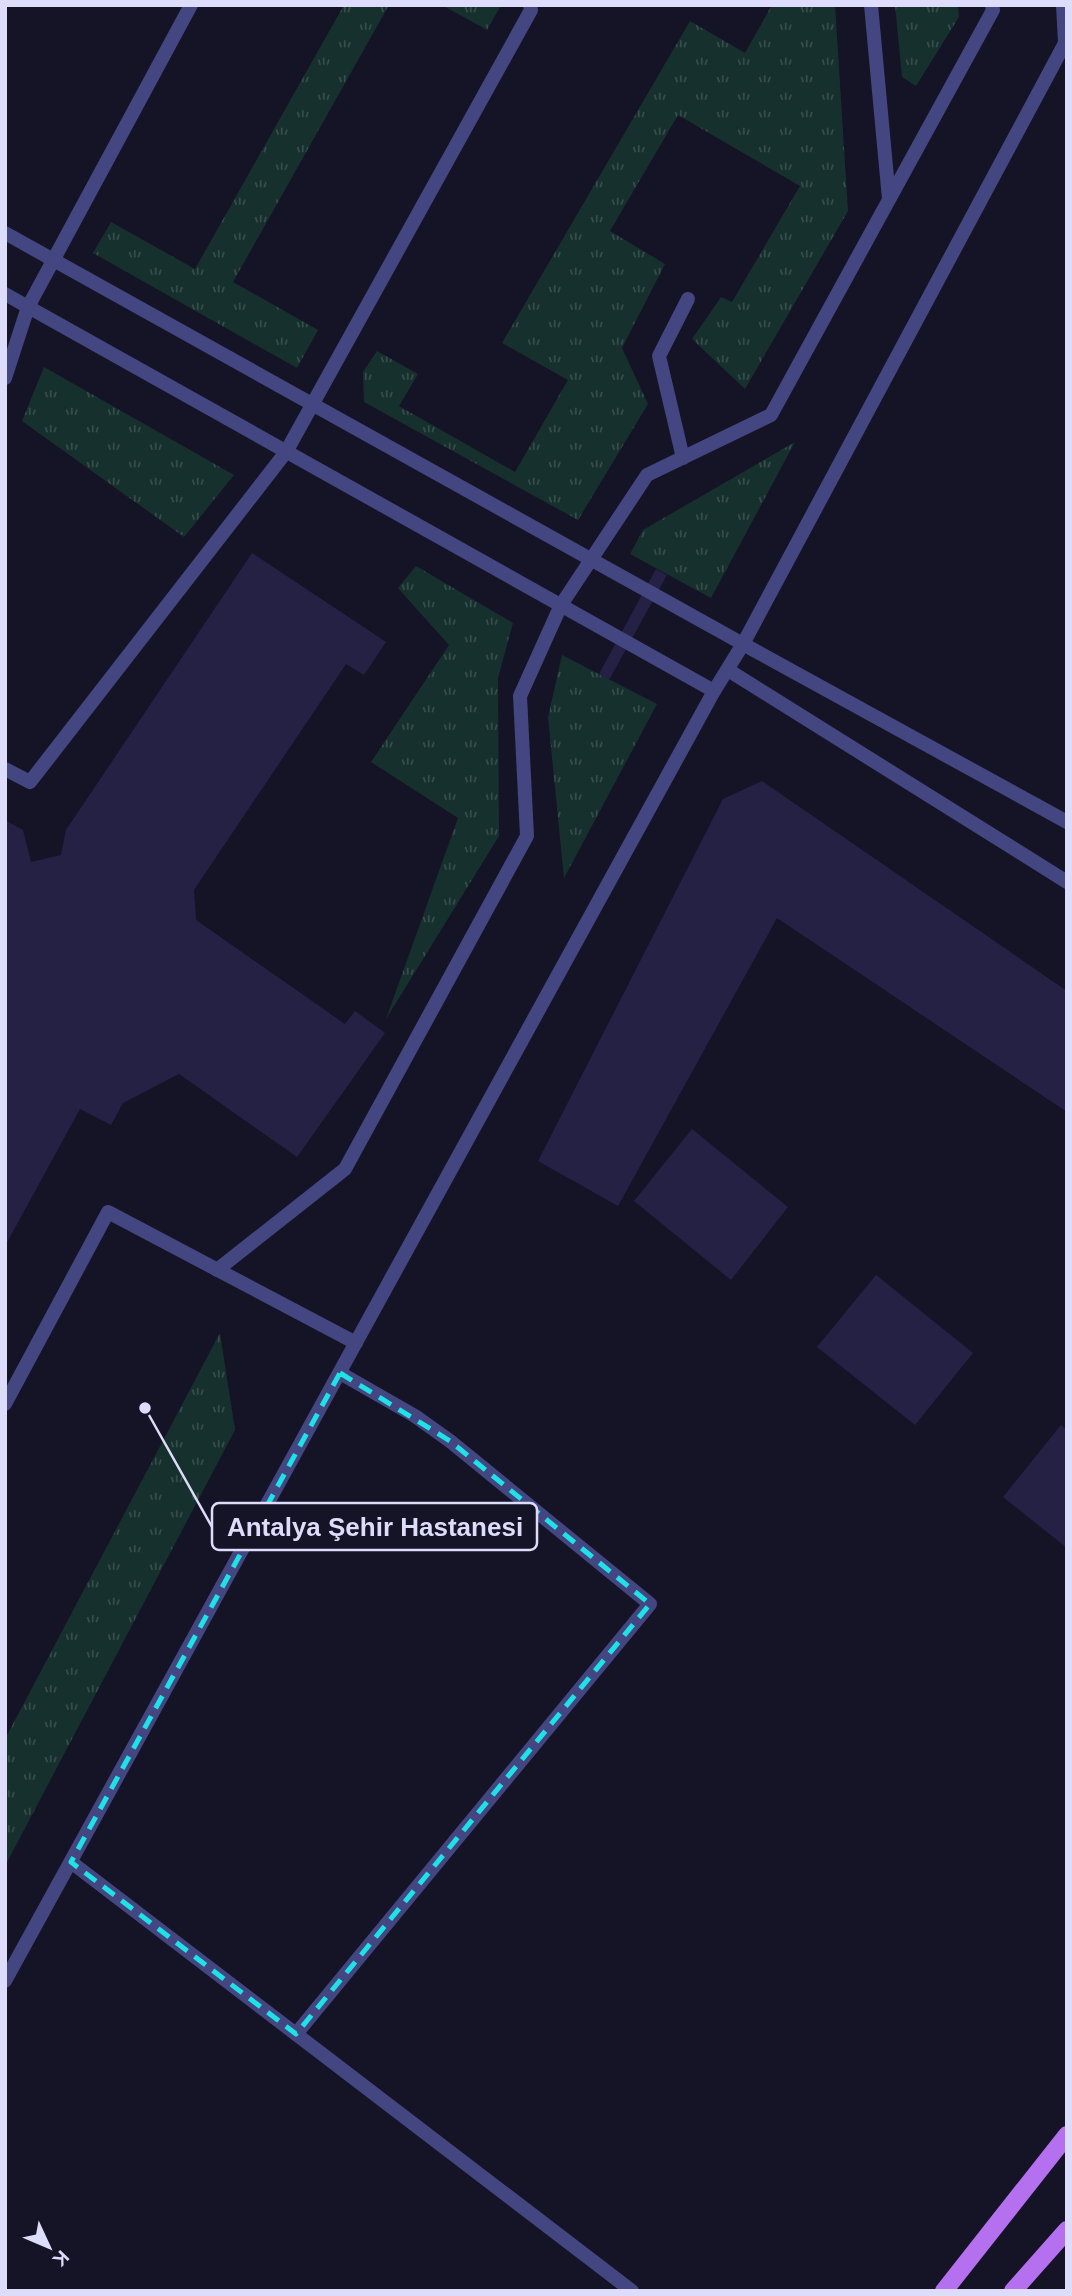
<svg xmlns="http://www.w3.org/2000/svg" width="1072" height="2296" viewBox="0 0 1072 2296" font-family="Arial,sans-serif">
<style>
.grass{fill:url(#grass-tufts)}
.building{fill:#252145}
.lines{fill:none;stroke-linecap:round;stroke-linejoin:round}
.lane{stroke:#434680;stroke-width:14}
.street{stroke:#434680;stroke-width:14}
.primary{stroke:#b570ef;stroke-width:18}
.marked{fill:none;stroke:#1ee2e5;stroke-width:5;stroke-dasharray:14 9;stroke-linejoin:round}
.leader{fill:none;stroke:#dddcfb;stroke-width:2.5}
.callout-dot{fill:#dddcfb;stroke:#151326;stroke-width:2.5}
.callout{fill:#151326;stroke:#dddcfb;stroke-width:2.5}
.callout-label{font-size:26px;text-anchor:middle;font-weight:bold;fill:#dddcfb}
</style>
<defs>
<pattern id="grass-tufts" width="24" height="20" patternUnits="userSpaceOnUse" patternTransform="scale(1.75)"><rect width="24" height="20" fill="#16302d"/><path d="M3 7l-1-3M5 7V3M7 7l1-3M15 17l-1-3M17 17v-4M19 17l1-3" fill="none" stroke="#374d4c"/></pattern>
</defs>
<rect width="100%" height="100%" fill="#151326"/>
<g class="grass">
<path d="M344,5h45l-156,277 85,48 -21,38 -204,-115 18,-31 84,47z"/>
<path d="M442,5h59l-14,25z"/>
<path d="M772,5h63l13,206 -103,178 -53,-50 29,-42 11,5 68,-116 -122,-71 -68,116 55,33 -43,84 26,56 -70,116 -214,-118 -1,-30 14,-21 41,23 -19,32 116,66 53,-92 -66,-37 188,-322 55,32z"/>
<path d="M895,5h63l1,12 -43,69 -14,-9z"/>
<path d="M44,367l190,108 -50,62 -162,-116z"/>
<path d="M795,442l-84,156 -81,-44 13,-24z"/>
<path d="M416,566l97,57 -15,55 1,158 -113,183 72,-201 -87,-56 78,-117 -51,-57z"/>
<path d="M562,655l95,49 -93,174 -16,-161z"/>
<path d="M220,1333l15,97 -230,436v-127z"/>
</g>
<g class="building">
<path d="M252,553l134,89 -22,33 -18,-11 -152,226 2,30 149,104 10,-13 30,22 -88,124 -118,-83 -56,29 -12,22 -31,-16 -75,137v-426l18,10 8,32 30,-7 5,-25z"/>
<path d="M656,569l11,6 -58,105 -10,-6z"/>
<path d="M762,781l305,210v121l-290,-194 -159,288 -80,-45 185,-362z"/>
<path d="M692,1129l96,78 -57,73 -97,-79z"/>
<path d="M876,1275l97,78 -58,72 -98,-78z"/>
<path d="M1061,1425l6,5v118l-64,-51z"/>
</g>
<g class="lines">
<g class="lane">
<path d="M871,5l18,194"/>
<path d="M5,233l738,411"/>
<path d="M5,294l709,397"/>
<path d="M5,378l23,-71 163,-302"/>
<path d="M683,458l-24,-102 29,-57"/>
<path d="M5,769l25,13 256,-330 245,-442 -1,-5"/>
<path d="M217,1270l128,-101 182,-333 -7,-140 41,-91 86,-130 124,-60 222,-405 -1,-5"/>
<path d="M5,1404l103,-192 248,131"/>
</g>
<g class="street">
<path d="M743,644l324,178"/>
<path d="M728,670l339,212"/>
<path d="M71,1862l561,429"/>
<path d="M5,1981l709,-1290 29,-47 322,-601 -2,-38"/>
<path d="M296,2034l354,-430 -200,-163 -35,-25 -75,-43"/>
</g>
<g class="primary">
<path d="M944,2291l123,-156"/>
<path d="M1013,2291l54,-61"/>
</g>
</g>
<path class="marked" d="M340,1373l110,68 200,163 -354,430 -225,-172z"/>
<path class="leader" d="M145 1408L212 1527"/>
<circle class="callout-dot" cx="145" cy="1408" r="7"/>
<rect class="callout" x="212" y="1503" width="325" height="47" rx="7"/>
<g class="callout-label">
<text x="375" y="1536">Antalya Şehir Hastanesi</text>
</g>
<rect width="1072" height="2296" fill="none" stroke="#dddcfb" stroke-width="14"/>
<g transform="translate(49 2247) rotate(134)" stroke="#151326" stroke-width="5" paint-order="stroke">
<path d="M0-5L12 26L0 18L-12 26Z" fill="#dddcfb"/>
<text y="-10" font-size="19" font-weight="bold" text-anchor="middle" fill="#dddcfb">K</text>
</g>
</svg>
